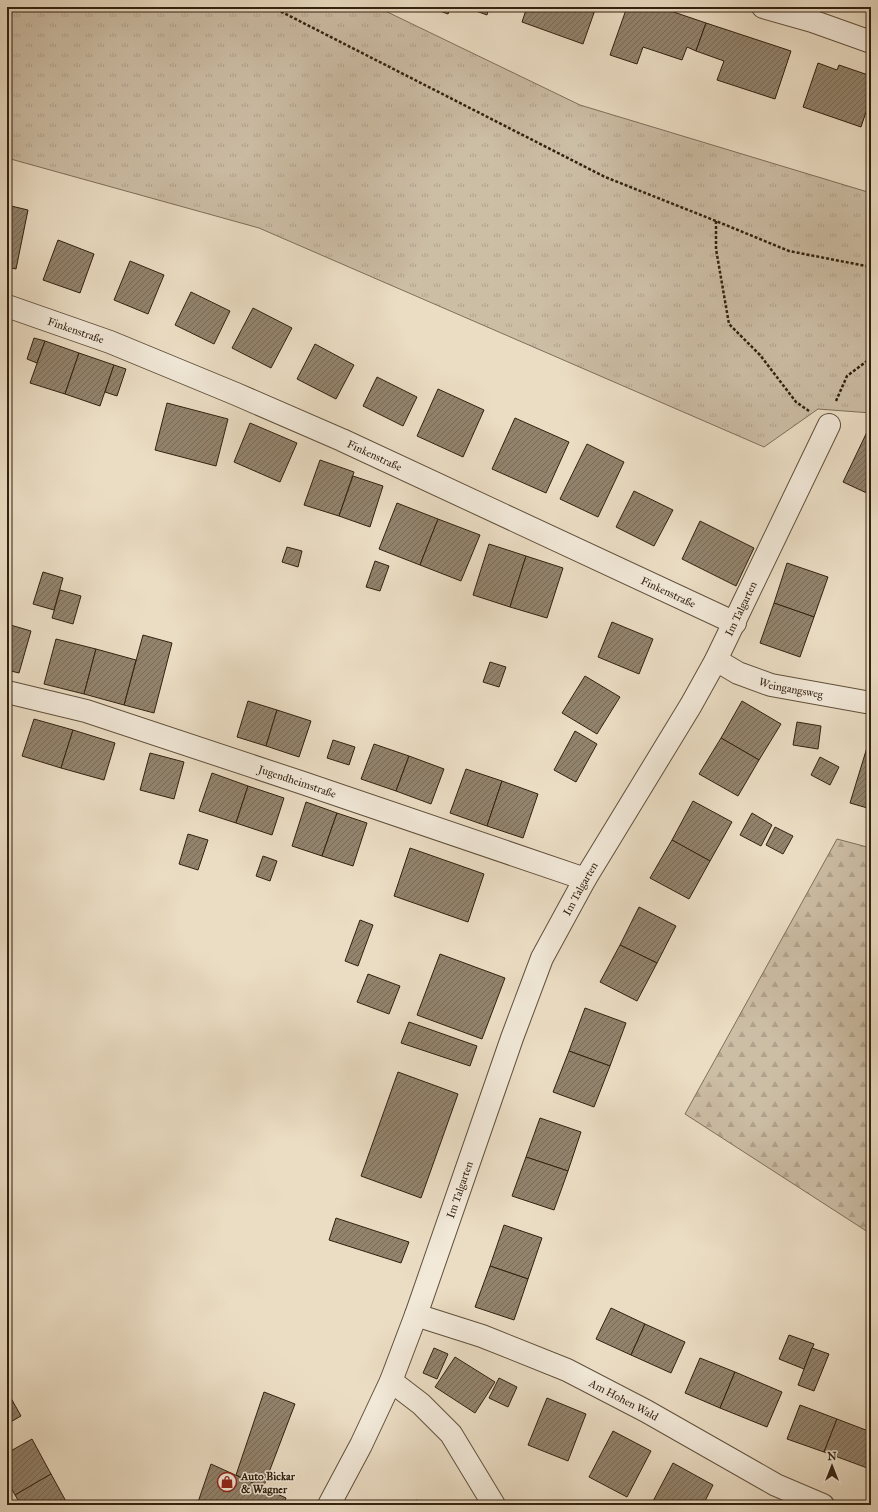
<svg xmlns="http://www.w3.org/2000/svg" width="878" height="1512" viewBox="0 0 878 1512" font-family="'IM FELL Great Primer',serif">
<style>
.grass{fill:url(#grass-tufts);stroke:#7f6f5a}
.forest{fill:url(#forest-firs);stroke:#7f6f5a}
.building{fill:url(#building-hatch);stroke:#32210f}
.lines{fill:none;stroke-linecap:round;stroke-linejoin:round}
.minor-casing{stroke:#60503c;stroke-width:24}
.path{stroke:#32210f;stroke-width:2.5;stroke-dasharray:3 2;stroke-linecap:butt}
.minor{stroke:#f2e9d9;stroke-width:22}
.labels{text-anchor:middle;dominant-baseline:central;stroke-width:3;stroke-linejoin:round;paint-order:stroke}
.street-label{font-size:11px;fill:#32210f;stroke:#f2e9d9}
.poi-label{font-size:11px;font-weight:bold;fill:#32210f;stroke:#f2e9d9;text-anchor:start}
</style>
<defs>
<pattern id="grass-tufts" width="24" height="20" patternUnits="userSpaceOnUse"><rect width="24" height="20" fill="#ccbda5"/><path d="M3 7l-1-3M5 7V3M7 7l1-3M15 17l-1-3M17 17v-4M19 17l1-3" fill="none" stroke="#b0a28d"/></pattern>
<pattern id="forest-firs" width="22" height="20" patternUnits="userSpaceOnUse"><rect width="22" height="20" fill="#ccbda5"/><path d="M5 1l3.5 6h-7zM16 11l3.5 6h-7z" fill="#b0a28d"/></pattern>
<pattern id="building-hatch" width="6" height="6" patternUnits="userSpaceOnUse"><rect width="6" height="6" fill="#92836d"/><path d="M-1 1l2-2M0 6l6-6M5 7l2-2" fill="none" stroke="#786b58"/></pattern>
</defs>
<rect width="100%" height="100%" fill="#ebddc4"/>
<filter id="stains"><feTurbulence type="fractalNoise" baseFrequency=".005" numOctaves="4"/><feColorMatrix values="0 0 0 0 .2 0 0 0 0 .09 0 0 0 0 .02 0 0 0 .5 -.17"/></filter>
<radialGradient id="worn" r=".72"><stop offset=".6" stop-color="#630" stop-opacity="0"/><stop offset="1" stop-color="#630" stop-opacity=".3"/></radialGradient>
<path class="grass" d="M7,7h370l203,98 291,88v220l-53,-4 -54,38 -505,-219 -252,-70z"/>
<path class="forest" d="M837,839l34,9v386l-186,-120z"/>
<g class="building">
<path d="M429,7h22l-3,7z"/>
<path d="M465,7h24l-2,8z"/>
<path d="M527,7h69l-13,37 -61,-22z"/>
<path d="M627,7h32l47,16 -10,28 -9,-4 -5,13 -39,-13 -6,17 -27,-9z"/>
<path d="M706,23l85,28 -16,48 -58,-19 7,-19 -28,-10z"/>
<path d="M818,63l19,7 2,-5 32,11v21l-10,30 -58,-20z"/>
<path d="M7,205l21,5 -12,59 -9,-2z"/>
<path d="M58,240l36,14 -14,39 -37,-13z"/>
<path d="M130,261l34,14 -16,39 -34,-14z"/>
<path d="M191,292l39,19 -16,33 -39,-19z"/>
<path d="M253,308l39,20 -21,40 -39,-20z"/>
<path d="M34,338l11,3 -8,22 -10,-4z"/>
<path d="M45,341l34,12 -14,41 -35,-11z"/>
<path d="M315,344l39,21 -18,34 -39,-20z"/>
<path d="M79,353l35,12 -14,41 -35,-12z"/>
<path d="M114,365l12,4 -9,27 -12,-4z"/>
<path d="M377,377l40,20 -14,29 -40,-20z"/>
<path d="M438,389l46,21 -21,47 -46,-21z"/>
<path d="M167,403l61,16 -12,47 -61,-16z"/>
<path d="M515,418l54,24 -23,51 -54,-24z"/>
<path d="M250,423l47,20 -17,39 -46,-20z"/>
<path d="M867,432l4,2v61l-28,-13z"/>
<path d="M587,444l37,18 -26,55 -38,-18z"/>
<path d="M320,460l34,12 -15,44 -35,-11z"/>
<path d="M353,476l30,10 -13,41 -31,-11z"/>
<path d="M634,491l39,19 -19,36 -38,-19z"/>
<path d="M397,503l41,16 -18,46 -41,-16z"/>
<path d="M438,519l42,16 -19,46 -41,-16z"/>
<path d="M700,521l54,27 -18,38 -54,-27z"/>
<path d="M489,544l37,12 -16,51 -37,-12z"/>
<path d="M287,547l15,4 -4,16 -16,-5z"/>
<path d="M526,556l37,12 -16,50 -37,-11z"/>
<path d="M375,561l14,5 -9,25 -14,-4z"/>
<path d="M787,563l41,14 -14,40 -40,-14z"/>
<path d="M43,572l20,6 -9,32 -21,-6z"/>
<path d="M60,590l21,6 -8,28 -21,-6z"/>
<path d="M774,603l40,14 -14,40 -40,-14z"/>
<path d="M612,622l41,17 -14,35 -41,-17z"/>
<path d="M7,624l24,7 -12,42 -12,-3z"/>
<path d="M143,635l29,8 -18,70 -30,-8z"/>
<path d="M56,639l40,10 -12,45 -40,-10z"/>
<path d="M96,649l40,11 -12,45 -40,-11z"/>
<path d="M490,662l16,5 -7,20 -16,-5z"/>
<path d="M585,676l35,21 -23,37 -35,-21z"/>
<path d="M248,701l29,9 -11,36 -29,-9z"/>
<path d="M742,701l39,23 -22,36 -38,-22z"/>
<path d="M277,710l34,11 -12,36 -33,-11z"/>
<path d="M34,719l39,11 -12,38 -39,-12z"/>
<path d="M797,722l24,4 -3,23 -25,-4z"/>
<path d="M73,730l42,13 -11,37 -43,-12z"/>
<path d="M575,731l22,13 -21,38 -22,-12z"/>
<path d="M721,738l38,22 -21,36 -39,-22z"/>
<path d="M333,740l22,7 -6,18 -22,-7z"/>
<path d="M869,741l2,1v67l-21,-6z"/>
<path d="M374,744l35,12 -13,35 -35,-12z"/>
<path d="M150,753l34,9 -10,37 -34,-9z"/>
<path d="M409,756l35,13 -13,35 -35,-13z"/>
<path d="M820,757l19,10 -9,18 -19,-10z"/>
<path d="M466,769l36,12 -15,45 -37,-13z"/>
<path d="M212,773l36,13 -12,37 -37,-12z"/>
<path d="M502,781l36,13 -15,44 -36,-12z"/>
<path d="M248,786l36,12 -12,37 -36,-12z"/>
<path d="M693,801l39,21 -22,39 -38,-21z"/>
<path d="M306,802l31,11 -15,43 -30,-10z"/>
<path d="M337,813l30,10 -14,43 -31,-10z"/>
<path d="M752,813l20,12 -11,21 -21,-11z"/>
<path d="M775,827l18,9 -10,18 -17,-9z"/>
<path d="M188,834l20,6 -10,30 -19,-6z"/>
<path d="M672,840l38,21 -21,38 -39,-21z"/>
<path d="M410,848l74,26 -16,48 -74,-26z"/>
<path d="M263,856l14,5 -7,20 -14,-5z"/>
<path d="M639,907l37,19 -19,37 -37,-18z"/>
<path d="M360,920l13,5 -15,41 -13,-5z"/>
<path d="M620,945l37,18 -20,38 -37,-19z"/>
<path d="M440,954l65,24 -23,61 -65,-24z"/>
<path d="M368,974l32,12 -11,28 -32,-12z"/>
<path d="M585,1008l41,15 -16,43 -41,-15z"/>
<path d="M409,1022l68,24 -7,20 -69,-23z"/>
<path d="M569,1051l41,15 -16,41 -41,-15z"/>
<path d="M398,1072l60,22 -37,104 -60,-22z"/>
<path d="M540,1118l41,14 -13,39 -42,-14z"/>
<path d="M526,1157l42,14 -14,39 -42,-14z"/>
<path d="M336,1218l73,24 -8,21 -72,-23z"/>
<path d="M504,1225l38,13 -14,41 -38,-13z"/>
<path d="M490,1266l38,13 -14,41 -39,-13z"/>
<path d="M611,1308l34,16 -14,31 -35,-16z"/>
<path d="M645,1324l40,18 -14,31 -40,-18z"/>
<path d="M789,1335l25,9 -10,25 -25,-10z"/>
<path d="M434,1348l14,6 -11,25 -14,-6z"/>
<path d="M812,1348l17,6 -15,37 -16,-6z"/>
<path d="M455,1357l40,25 -20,31 -40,-26z"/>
<path d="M700,1358l35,14 -15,36 -35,-15z"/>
<path d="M735,1372l47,20 -15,35 -47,-19z"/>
<path d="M499,1378l18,9 -9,20 -19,-9z"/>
<path d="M7,1391l14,25 -14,8z"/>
<path d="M264,1392l31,12 -32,84 -27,-13z"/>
<path d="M547,1398l39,16 -18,47 -40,-16z"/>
<path d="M800,1405l37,14 -13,33 -37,-13z"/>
<path d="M837,1419l34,13 -1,37 -46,-17z"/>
<path d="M613,1431l38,20 -24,46 -38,-20z"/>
<path d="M32,1439l19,35 -36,21 -8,-15v-27z"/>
<path d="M673,1463l40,22 -10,20h-52z"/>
<path d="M211,1464l75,34 -3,7h-86z"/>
<path d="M51,1474l17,31h-47l-6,-10z"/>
<path d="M416,1500l12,5h-14z"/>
</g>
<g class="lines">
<g class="minor-casing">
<g id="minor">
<path d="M763,7l49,14 59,21"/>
<path id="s1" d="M7,306l103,36 126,52 106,46 393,183"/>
<path id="s2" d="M716,660l22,13 33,12 100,18"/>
<path id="s3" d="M7,692l79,19 214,71 285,97"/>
<path id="s4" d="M416,1315l66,21 85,34 79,41 130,74 47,20"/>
<path d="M391,1381l30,23 30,30 43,71"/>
<path id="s5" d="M329,1505l32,-60 30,-64 25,-66 96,-277 30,-80 43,-79 106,-174 25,-45 113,-235"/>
</g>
</g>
<g class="path">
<path d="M272,7l333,170 111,44 73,30 82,16"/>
<path d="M716,221v28l13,75 31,31 36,47 13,9"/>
<path d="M836,401l11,-25 24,-18"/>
</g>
<use href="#minor" class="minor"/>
</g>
<defs>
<g id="shop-ring" transform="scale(1)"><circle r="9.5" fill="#f2e9d9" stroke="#8f2418" stroke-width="1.5"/><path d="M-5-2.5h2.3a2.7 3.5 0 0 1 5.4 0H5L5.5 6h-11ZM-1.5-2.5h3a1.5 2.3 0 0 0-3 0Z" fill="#8f2418"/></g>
</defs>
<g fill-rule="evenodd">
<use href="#shop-ring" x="227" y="1482"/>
</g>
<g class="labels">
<g class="street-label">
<text stroke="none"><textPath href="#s1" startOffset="73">Finkenstraße</textPath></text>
<text stroke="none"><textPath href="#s1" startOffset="397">Finkenstraße</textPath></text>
<text stroke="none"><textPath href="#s1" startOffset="721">Finkenstraße</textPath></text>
<text stroke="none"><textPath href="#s5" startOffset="990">Im Talgarten</textPath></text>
<text stroke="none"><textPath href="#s2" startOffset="81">Weingangsweg</textPath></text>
<text stroke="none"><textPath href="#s3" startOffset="304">Jugendheimstraße</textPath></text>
<text stroke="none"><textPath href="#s5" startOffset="667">Im Talgarten</textPath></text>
<text stroke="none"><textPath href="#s5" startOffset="342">Im Talgarten</textPath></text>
<text stroke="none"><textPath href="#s4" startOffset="225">Am Hohen Wald</textPath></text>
</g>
<g class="poi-label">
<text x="241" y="1476">Auto Bickar<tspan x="241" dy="13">&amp; Wagner</tspan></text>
</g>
</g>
<rect width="878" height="1512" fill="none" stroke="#ebddc4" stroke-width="24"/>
<rect x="8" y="8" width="862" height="1496" fill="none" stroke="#32210f" stroke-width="2"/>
<rect x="12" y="12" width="854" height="1488" fill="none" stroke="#32210f"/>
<g transform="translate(832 1466)" stroke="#f2e9d9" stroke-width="3" paint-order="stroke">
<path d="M0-3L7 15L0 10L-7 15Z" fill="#32210f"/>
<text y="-6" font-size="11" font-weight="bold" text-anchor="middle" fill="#32210f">N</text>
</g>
<rect width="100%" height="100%" filter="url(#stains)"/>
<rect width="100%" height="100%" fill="url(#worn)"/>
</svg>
